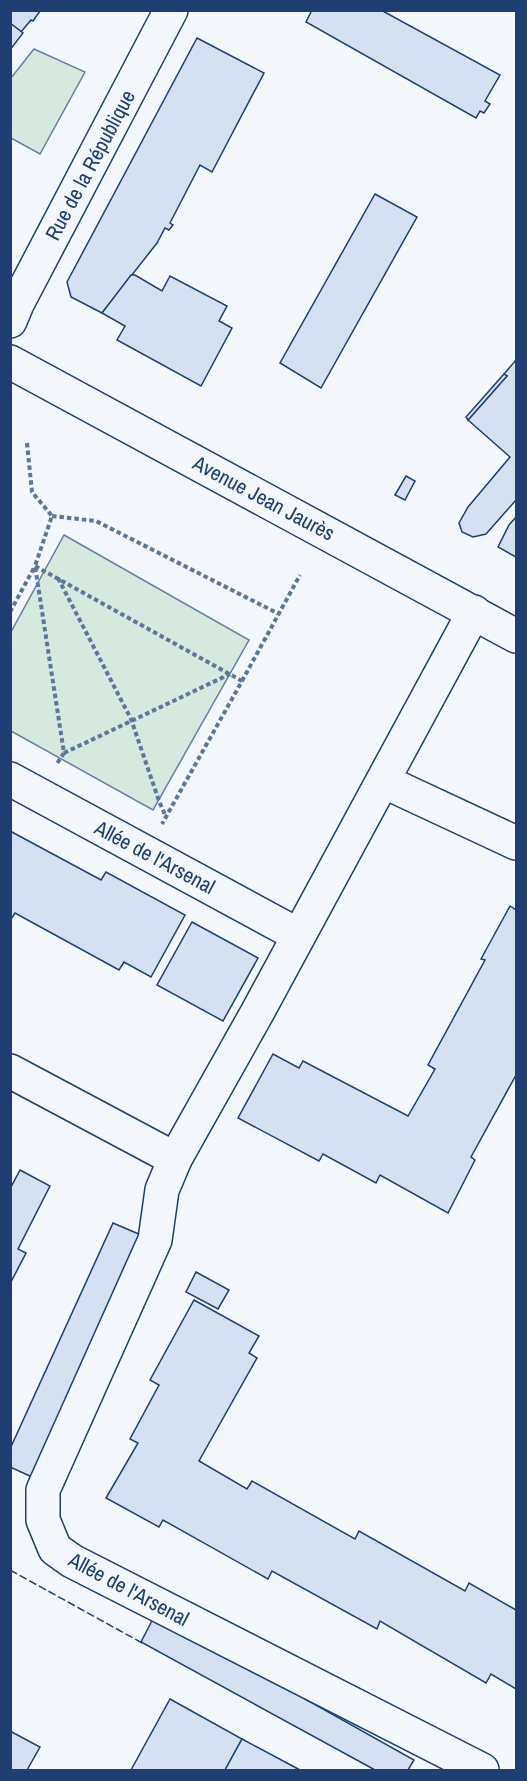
<svg xmlns="http://www.w3.org/2000/svg" width="527" height="1781" viewBox="0 0 527 1781" font-family="'Archivo Narrow',sans-serif">
<style>
.green{fill:#d7e8df;stroke:#687fa3;stroke-width:1.5}
.building{fill:#d5e0f0;stroke:#1d3f73;stroke-width:1.5}
.lines{fill:none;stroke-linecap:round;stroke-linejoin:round}
.minor-casing{stroke:#1d3f73;stroke-width:36}
.major-casing{stroke:#1d3f73;stroke-width:36}
.path{stroke:#5e769c;stroke-width:4;stroke-dasharray:4.5 3;stroke-linecap:butt}
.minor{stroke:#f4f7fb;stroke-width:33}
.major{stroke:#f4f7fb;stroke-width:33}
.fence{stroke:#1d3f73;stroke-width:1.5;stroke-dasharray:8 3;stroke-linecap:butt}
.labels{text-anchor:middle;dominant-baseline:central;stroke-width:4.5;stroke-linejoin:round;paint-order:stroke}
.street-label{font-size:21px;fill:#1d3f73;stroke:#f4f7fb}
</style>
<rect width="100%" height="100%" fill="#f4f7fb"/>
<g class="green">
<path d="M34,49l51,23 -45,82 -29,-16v-60z"/>
<path d="M64,535l185,105 -96,170 -142,-79v-99z"/>
</g>
<g class="building">
<path d="M10,10h29l1,1 -7,10 -2,-1 -10,12 -11,-9z"/>
<path d="M312,10h69l119,65 -15,26 5,3 -6,9 -4,-2 -4,7 -170,-96z"/>
<path d="M10,23l13,10 -13,17z"/>
<path d="M197,38l67,35 -52,99 -12,-7 -30,58 3,2 -4,5 -4,-2 -8,15 -55,70 -31,-16 -4,-15z"/>
<path d="M375,194l42,23 -96,171 -41,-25z"/>
<path d="M131,275h4l27,16 8,-15 57,30 -8,15 13,7 -31,58 -84,-46 8,-14 -23,-13z"/>
<path d="M516,360v140l-30,34 -13,3 -11,-5 -3,-9 9,-16 42,-50 -42,-37 39,-44 -3,-2z"/>
<path d="M504,374l3,2 -39,44 -2,-3z"/>
<path d="M406,476l9,5 -10,19 -10,-5z"/>
<path d="M516,517v40l-18,-10 11,-22z"/>
<path d="M10,831l91,49 5,-8 79,43 -34,62 -27,-15 -5,8 -104,-57 -5,8z"/>
<path d="M510,906l6,4v165l-45,82 4,3 -27,53 -68,-38 -4,8 -53,-29 -4,7 -81,-43 35,-64 26,14 4,-7 105,55 27,-47 -7,-4 57,-105 -4,-1z"/>
<path d="M192,922l66,36 -35,63 -66,-36z"/>
<path d="M20,1170l30,16 -32,63 8,4 -15,29 -1,-93z"/>
<path d="M113,1223l28,12 -109,242 -22,-10v-18z"/>
<path d="M196,1272l33,18 -11,19 -32,-17z"/>
<path d="M194,1300l65,36 -10,17 8,5 -58,103 48,28 5,-8 103,58 4,-8 106,60 4,-8 47,27v79l-25,-15 -5,9 -106,-62 -3,8 -105,-58 -4,8 -105,-59 -4,7 -53,-29 32,-55 -8,-4 29,-54 -9,-5z"/>
<path d="M155,1615l259,145 -6,10h-33l-234,-128z"/>
<path d="M170,1699l72,40 -17,31h-94z"/>
<path d="M10,1731l30,16 -13,23h-17z"/>
<path d="M242,1739l58,31h-75z"/>
</g>
<g class="lines">
<g class="minor-casing">
<g id="minor">
<path d="M10,321l7,-17 154,-294"/>
<path d="M10,779l288,156"/>
<path d="M383,781l133,62"/>
<path d="M10,1071l165,88 -13,31 -7,50 -112,250v30l12,29 17,12 410,209"/>
<path d="M175,1159l82,-146 217,-401"/>
</g>
</g>
<g class="major-casing">
<path id="major" d="M10,362l506,274"/>
</g>
<g class="path">
<path d="M27,443l5,49 20,24 -17,50 29,187 -8,12"/>
<path d="M52,516l44,5 183,93"/>
<path d="M58,578l73,141 28,82 7,16"/>
<path d="M10,612l25,-46 207,115 -80,143"/>
<path d="M242,681l58,-106"/>
<path d="M64,753l166,-79"/>
</g>
<use href="#minor" class="minor"/>
<use href="#major" class="major"/>
<path class="fence" d="M10,1570l134,74"/>
</g>
<g class="labels">
<g class="street-label">
<text transform="translate(90 165) rotate(-62)">Rue de la République</text>
<text transform="translate(264 498) rotate(28)">Avenue Jean Jaurès</text>
<text transform="translate(155 857) rotate(28)">Allée de l'Arsenal</text>
<text transform="translate(129 1589) rotate(28)">Allée de l'Arsenal</text>
</g>
</g>
<rect width="527" height="1781" fill="none" stroke="#1d3f73" stroke-width="24"/>
</svg>
